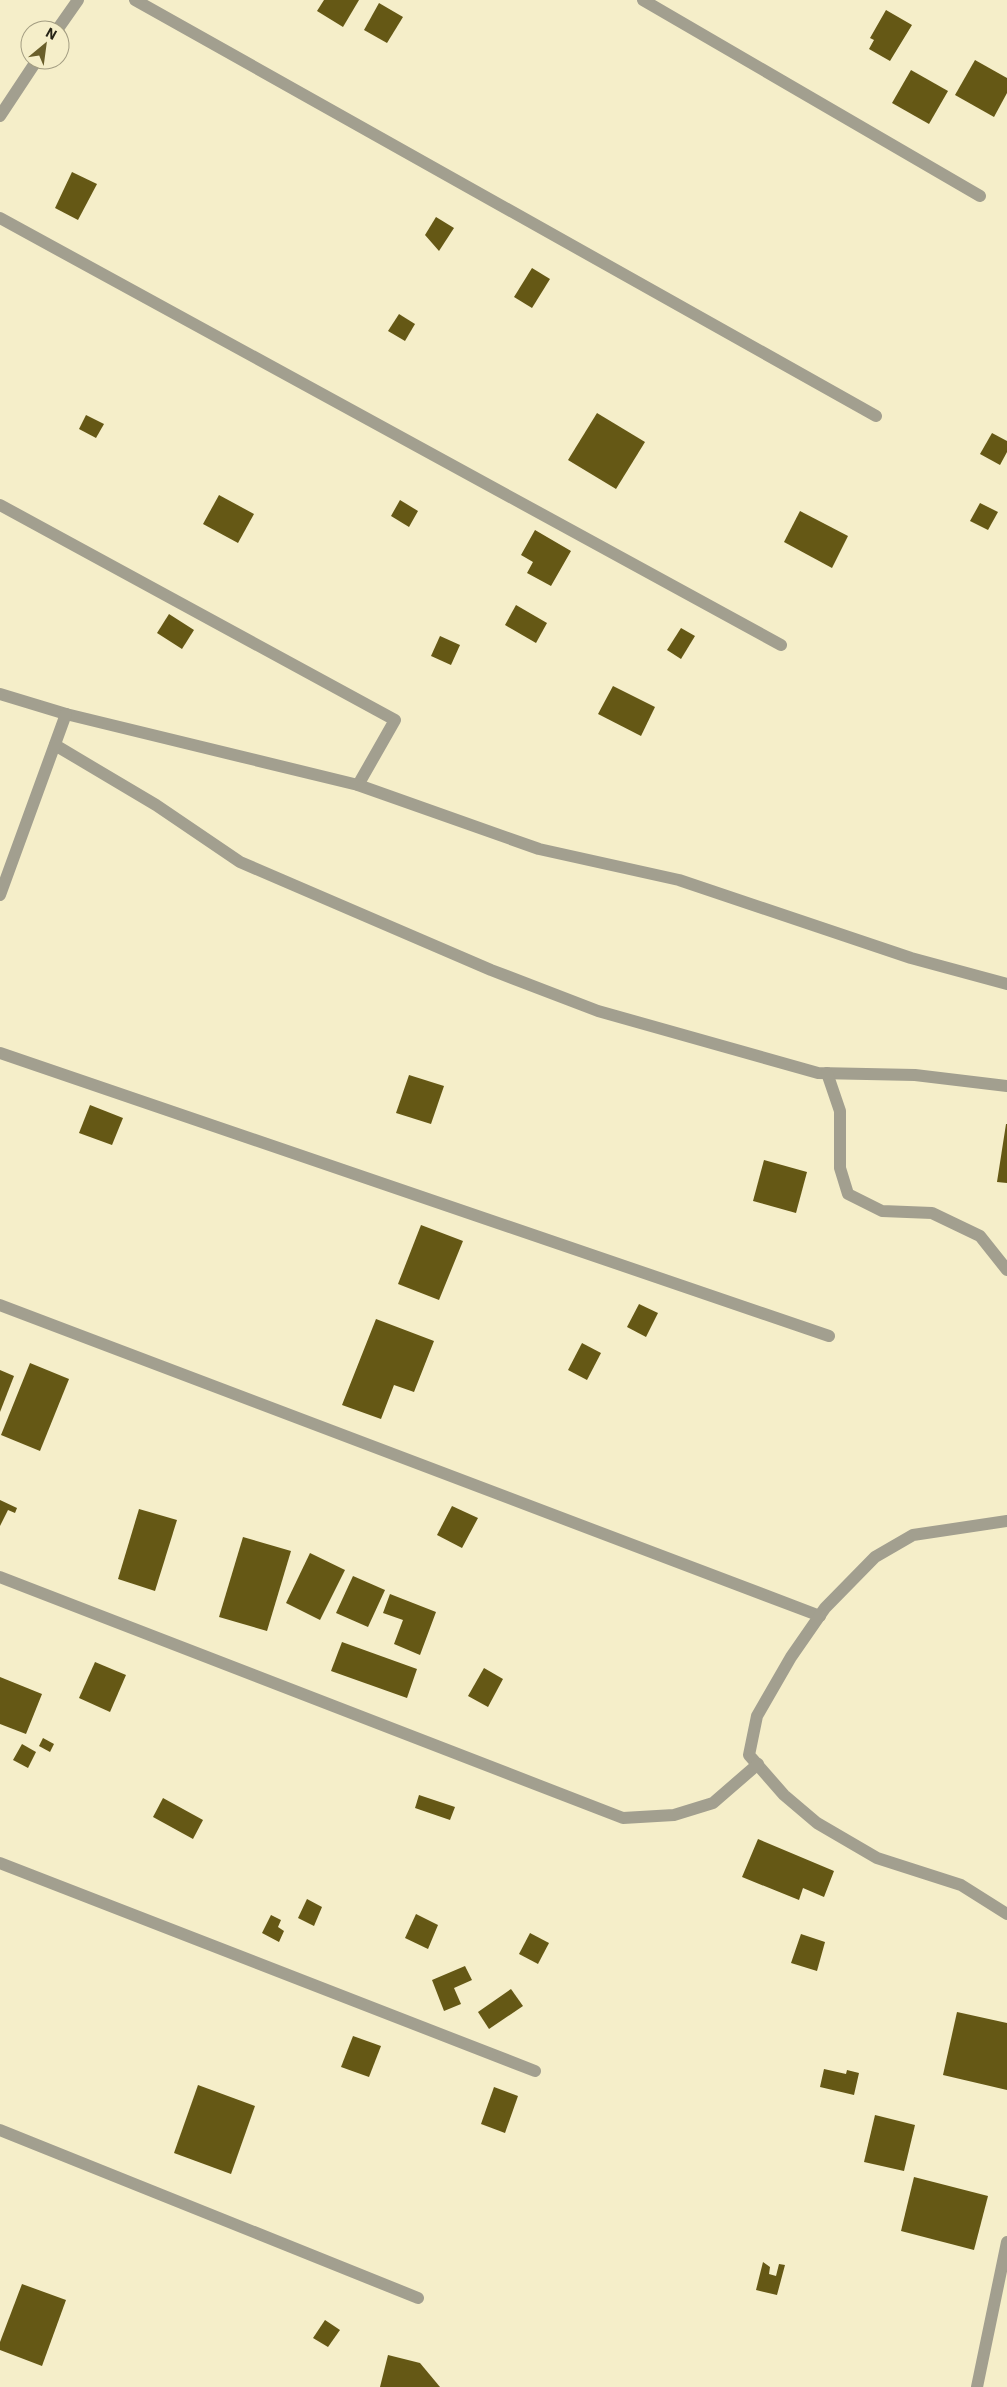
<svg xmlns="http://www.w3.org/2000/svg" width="1007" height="2387" viewBox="0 0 1007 2387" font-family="'IBM Plex Sans',sans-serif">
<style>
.building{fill:#655815}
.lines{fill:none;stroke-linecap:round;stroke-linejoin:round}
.minor{stroke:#a29f8f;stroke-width:12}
</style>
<rect width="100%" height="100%" fill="#f5eec9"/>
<g class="building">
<path d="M324,0h35l-16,27 -26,-16z"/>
<path d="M379,3l24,14 -16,26 -23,-13z"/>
<path d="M886,10l26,15 -22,36 -21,-12 5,-9 -4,-2z"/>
<path d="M975,60l32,18v15l-13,24 -39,-22z"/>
<path d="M911,70l37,21 -19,33 -37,-21z"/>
<path d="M72,172l25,12 -19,36 -23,-12z"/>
<path d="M436,217l18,11 -15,23 -14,-16z"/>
<path d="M532,268l18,11 -18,29 -18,-11z"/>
<path d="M399,314l16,10 -10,17 -17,-10z"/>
<path d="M597,413l48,29 -29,47 -48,-29z"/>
<path d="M86,415l18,9 -8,14 -17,-9z"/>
<path d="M992,433l15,8v11l-7,13 -20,-11z"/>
<path d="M219,495l35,19 -16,29 -35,-19z"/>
<path d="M400,500l18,11 -9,16 -18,-11z"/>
<path d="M980,503l18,9 -10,18 -18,-9z"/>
<path d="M800,511l48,25 -16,32 -48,-26z"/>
<path d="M535,530l36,21 -20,35 -24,-13 6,-11 -12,-7z"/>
<path d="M516,605l31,18 -11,20 -31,-18z"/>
<path d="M169,614l25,16 -12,19 -25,-16z"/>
<path d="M681,628l14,8 -14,23 -14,-9z"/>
<path d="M440,636l20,9 -9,20 -20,-9z"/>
<path d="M613,686l42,21 -14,29 -43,-22z"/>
<path d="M409,1075l35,11 -13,38 -35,-11z"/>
<path d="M90,1105l33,13 -11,27 -33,-12z"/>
<path d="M1006,1124h1v59l-10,-1z"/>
<path d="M764,1160l43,12 -11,41 -43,-12z"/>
<path d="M421,1225l42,16 -24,59 -41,-16z"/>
<path d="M639,1304l19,9 -12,24 -19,-10z"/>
<path d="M376,1319l58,22 -20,51 -20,-7 -13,34 -39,-14z"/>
<path d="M582,1343l19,10 -14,27 -19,-10z"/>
<path d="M30,1363l39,16 -29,72 -39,-16z"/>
<path d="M0,1370l14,6 -14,36z"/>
<path d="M0,1500l17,8 -2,5 -7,-3 -8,16z"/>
<path d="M452,1506l26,12 -16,30 -25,-13z"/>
<path d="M139,1509l38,11 -22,71 -37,-12z"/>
<path d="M243,1537l48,14 -24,80 -48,-14z"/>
<path d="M310,1553l35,17 -25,50 -34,-17z"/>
<path d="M353,1576l32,14 -17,37 -32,-14z"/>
<path d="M390,1594l46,18 -16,43 -26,-11 9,-24 -20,-7z"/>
<path d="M342,1642l75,27 -10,29 -76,-27z"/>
<path d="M95,1662l31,13 -16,37 -31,-14z"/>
<path d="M484,1668l19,11 -15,28 -20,-11z"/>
<path d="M0,1677l42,17 -16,40 -26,-10z"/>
<path d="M43,1738l11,6 -4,8 -11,-6z"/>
<path d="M22,1744l14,8 -8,16 -15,-8z"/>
<path d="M419,1795l36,12 -5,13 -35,-12z"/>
<path d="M163,1798l40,22 -10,19 -40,-22z"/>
<path d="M758,1839l76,32 -10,26 -21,-9 -4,12 -57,-23z"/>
<path d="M307,1899l15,8 -8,19 -16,-8z"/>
<path d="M416,1914l22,11 -10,24 -23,-11z"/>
<path d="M271,1915l10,5 -3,7 6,4 -5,11 -17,-9z"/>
<path d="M530,1933l19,10 -11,21 -19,-10z"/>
<path d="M801,1934l24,8 -8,29 -26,-8z"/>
<path d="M465,1966l7,14 -18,8 7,16 -17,7 -12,-31z"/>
<path d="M511,1989l12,17 -34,23 -11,-17z"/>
<path d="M957,2012l50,11v67l-64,-15z"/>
<path d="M353,2036l28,10 -12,31 -28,-10z"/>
<path d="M824,2069l22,5 1,-4 12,3 -5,22 -34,-8z"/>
<path d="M198,2085l57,21 -24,68 -57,-21z"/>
<path d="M494,2087l24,9 -13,37 -24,-9z"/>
<path d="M875,2115l40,10 -11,46 -40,-9z"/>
<path d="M914,2177l74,19 -14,54 -73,-19z"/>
<path d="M763,2262l7,5 -1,7 7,2 3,-12 6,1 -8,30 -21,-5z"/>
<path d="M22,2284l44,16 -24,66 -42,-16v-8z"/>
<path d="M325,2320l15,10 -12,17 -15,-9z"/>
<path d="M388,2355l32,8 20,24h-60z"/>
</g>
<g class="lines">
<g class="minor">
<path d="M135,0l741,416"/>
<path d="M643,0l337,196"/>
<path d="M57,30l21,-30"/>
<path d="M0,116l37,-56"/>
<path d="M0,218l781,427"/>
<path d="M0,505l395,215 -37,65"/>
<path d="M0,694l66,20 292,71 181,64 140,31 232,78 96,26"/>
<path d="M55,745l101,60 84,57 251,108 107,41 220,62 97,2 92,11"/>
<path d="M0,895l66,-181"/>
<path d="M0,1053l829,283"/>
<path d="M827,1073l13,38v57l8,26 34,17 50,2 48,23 27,34"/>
<path d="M0,1305l820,311"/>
<path d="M1007,1521l-94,14 -38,22 -50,51 -34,49 -34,59 -8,39 35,40 33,28 60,35 84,27 46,29"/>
<path d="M0,1577l623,241 51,-3 39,-12 45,-39"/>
<path d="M0,1863l535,208"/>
<path d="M0,2130l418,168"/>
<path d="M977,2387l30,-145"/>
</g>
</g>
<g transform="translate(45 45) rotate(29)"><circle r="24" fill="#f5eec9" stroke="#a39d82"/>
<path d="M0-4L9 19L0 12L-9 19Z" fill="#695e2b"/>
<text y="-8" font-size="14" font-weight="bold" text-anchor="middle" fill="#272417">N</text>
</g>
</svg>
